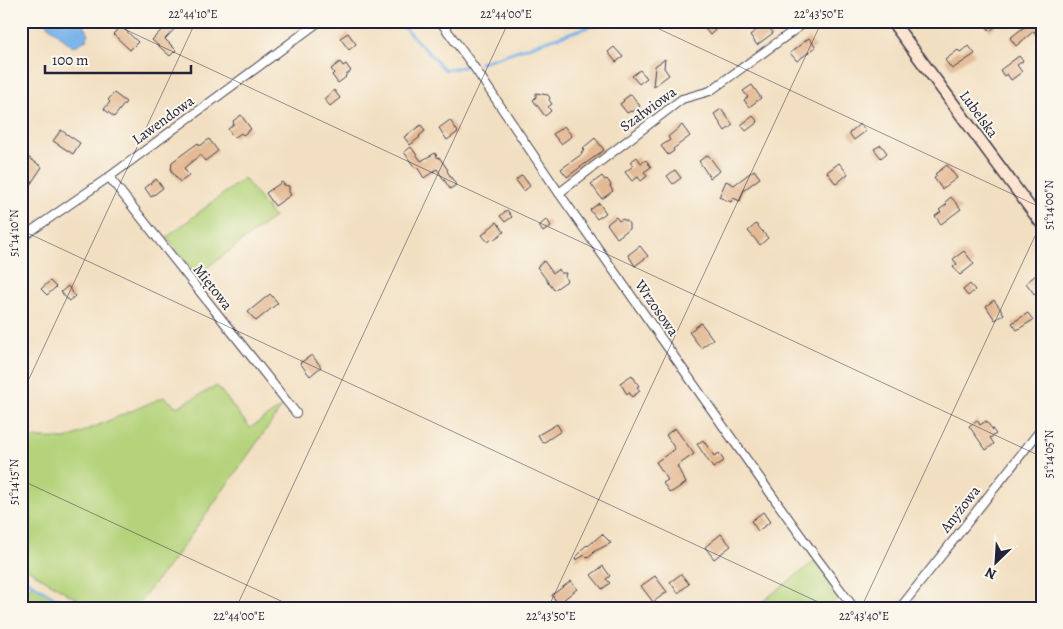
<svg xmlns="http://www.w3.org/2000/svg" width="1063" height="629" viewBox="0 0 1063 629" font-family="Alegreya,serif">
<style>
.green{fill:#b4d37a;stroke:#6b7a5a}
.water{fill:#79b3ea;stroke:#4e6a92}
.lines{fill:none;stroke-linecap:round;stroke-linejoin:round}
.stream{stroke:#79b3ea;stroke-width:3}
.building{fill:#e3b892}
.street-casing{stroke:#413e4f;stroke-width:10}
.secondary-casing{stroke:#413e4f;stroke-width:14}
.street{stroke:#fff;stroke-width:8}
.secondary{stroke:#fde4d0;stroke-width:11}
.ticks{fill:none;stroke:#22223b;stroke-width:1;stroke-opacity:0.45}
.labels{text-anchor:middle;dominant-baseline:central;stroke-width:4;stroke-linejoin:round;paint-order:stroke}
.street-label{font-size:15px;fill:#22223b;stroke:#fbf7ec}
.neatline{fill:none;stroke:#22223b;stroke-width:2}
.ticks-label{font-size:12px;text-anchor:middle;fill:#22223b}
</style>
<rect width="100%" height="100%" fill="#fbf7ec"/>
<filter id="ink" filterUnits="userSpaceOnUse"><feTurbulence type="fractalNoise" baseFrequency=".02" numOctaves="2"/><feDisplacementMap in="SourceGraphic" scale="10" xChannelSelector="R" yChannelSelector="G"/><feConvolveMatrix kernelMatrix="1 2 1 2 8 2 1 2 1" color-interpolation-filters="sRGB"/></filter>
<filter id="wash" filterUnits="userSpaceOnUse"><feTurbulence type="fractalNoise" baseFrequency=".0096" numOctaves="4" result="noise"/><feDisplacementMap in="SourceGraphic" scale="20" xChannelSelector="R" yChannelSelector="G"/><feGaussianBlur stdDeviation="1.12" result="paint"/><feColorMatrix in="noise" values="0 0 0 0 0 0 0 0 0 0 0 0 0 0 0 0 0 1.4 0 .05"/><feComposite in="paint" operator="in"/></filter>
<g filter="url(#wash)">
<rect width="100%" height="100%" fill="#f2dfc1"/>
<g class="green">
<path d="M244,178l30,39 -78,59 -29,-39z"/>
<path d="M217,386l33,42 33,-22 -101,142 -47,60h-44l-70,-43v-128l45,2 98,-42 13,10z"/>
<path d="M815,561l24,35 -9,12h-76z"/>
<path d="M32,584l40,24h-51v-8z"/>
</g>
<path class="water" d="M46,21h34l4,4 4,9 -2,6 -13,7 -26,-22z"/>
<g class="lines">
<g class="stream">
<path d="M398,21l47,49 23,-4"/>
<path d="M480,63l126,-42"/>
<path d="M21,577l51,31"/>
</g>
</g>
<g id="blocks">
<g class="building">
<path d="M170,21h12l-17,18 11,11 -6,6 -18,-16z"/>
<path d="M707,21h3l6,8 -6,6 -8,-10z"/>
<path d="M982,21h20l-12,10z"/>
<path d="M1032,21h10v21l-8,-11 -18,15 -6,-8z"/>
<path d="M766,23l7,10 -16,12 -7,-10z"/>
<path d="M121,26l17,16 -8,8 -17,-16z"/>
<path d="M348,33l8,11 -7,6 -9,-12z"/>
<path d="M809,38l7,9 -19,14 -7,-8z"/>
<path d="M969,46l6,8 -23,15 -7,-9 13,-10 2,2z"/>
<path d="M614,47l9,10 -7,5 -8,-10z"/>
<path d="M1019,56l4,5 -6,4 5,7 -11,8 -4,-6 -3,2 -4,-6z"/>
<path d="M665,59l-1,9 5,7 -16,12 2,-21z"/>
<path d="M340,62l3,4 3,-2 5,7 -6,5 1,1 -8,6 -6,-8 2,-2 -3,-4z"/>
<path d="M640,70l7,8 -8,6 -7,-8z"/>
<path d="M752,85l9,13 -12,9 -5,-7 4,-3 -5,-6z"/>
<path d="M334,90l6,8 -10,8 -6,-7z"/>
<path d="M114,93l12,9 -12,15 -10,-8 6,-7 -2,-2z"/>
<path d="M536,93l12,2 2,3 -1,2 3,4 -4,3 3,4 -6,5 -12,-16 3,-3z"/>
<path d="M631,94l9,12 -8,6 -1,-1 -4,2 -7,-9 4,-3 -1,-1z"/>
<path d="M721,109l12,16 -8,6 -11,-17z"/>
<path d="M241,115l10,14 -8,6 -2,-2 -7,5 -6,-9 6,-5 -1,-3z"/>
<path d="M753,116l5,6 -12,9 -5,-6z"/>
<path d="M450,120l8,12 -11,8 -8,-12z"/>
<path d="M860,124l6,7 -12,9 -5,-7z"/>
<path d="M421,125l4,6 -6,5 1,1 -10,8 -6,-8z"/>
<path d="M682,125l8,11 -17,13 1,2 -6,4 -7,-9 9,-6 -2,-3z"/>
<path d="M564,126l8,10 -11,8 -8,-10z"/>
<path d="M61,130l19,13 -7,11 -20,-13z"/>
<path d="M595,138l9,12 -37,27 -6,-8 21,-15 -1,-1 4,-3 -2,-2z"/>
<path d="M209,139l9,12 -13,10 -5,-6 -16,13 5,8 -9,6 -9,-11 1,-9 26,-19 2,3z"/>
<path d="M881,145l6,8 -6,5 -7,-9z"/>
<path d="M411,147l10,14 14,-8 3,5 1,-1 9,13 -1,1 9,14 -6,4 -13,-20 -13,9 -7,-11 -2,1 -11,-16z"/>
<path d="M708,155l12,16 -10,7 -11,-17z"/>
<path d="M28,157l14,10 -12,18 -8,-5 6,-9 -7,-4z"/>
<path d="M637,157l4,6 5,-3 5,7 -7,5 3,4 -6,5 -3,-4 -6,4 -7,-9 8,-6 -3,-4z"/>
<path d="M839,163l9,11 -12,10 -9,-12z"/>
<path d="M947,165l10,13 -15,11 -8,-11 3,-2 -2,-2z"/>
<path d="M675,170l6,8 -8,6 -6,-8z"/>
<path d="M754,170l6,8 -16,12 -4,11 -7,-3 -2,4 -12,-5 7,-16 8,4z"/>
<path d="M522,175l8,11 -6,5 -8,-11z"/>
<path d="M602,176l3,4 2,-1 4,6 -1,1 3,5 -11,8 -11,-15z"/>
<path d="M156,179l7,9 -12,9 -6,-9z"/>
<path d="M282,182l2,3 5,1v6l2,3 -16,11 -9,-13z"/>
<path d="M951,197l10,12 -20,15 -6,-8 6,-4 -2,-2 8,-6 -2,-2z"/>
<path d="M599,203l7,10 -9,6 -7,-9z"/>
<path d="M507,210l5,7 -7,5 -5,-6z"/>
<path d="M616,217l3,4 3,-2 5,2 2,3v5l-12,9 -10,-14z"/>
<path d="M547,219l4,7 -8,6 -4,-6z"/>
<path d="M497,222l7,10 -11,8 -1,-1 -4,3 -6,-7 4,-3v-1z"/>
<path d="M756,224l12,14 -8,7 -12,-14z"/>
<path d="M640,246l8,10 -13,10 -7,-11z"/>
<path d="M964,251l10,13 -14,11 -7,-8 4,-3 -4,-5z"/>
<path d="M544,261l9,12 6,-4 2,4h5l-1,4 2,4 -13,9 -17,-23z"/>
<path d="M1036,275l2,4 4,-2v13l-7,5 -9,-12z"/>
<path d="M50,281l6,6 -9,8 -6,-6z"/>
<path d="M970,284l5,6 -7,6 -5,-6z"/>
<path d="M68,286l7,10 -6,5 -8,-9z"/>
<path d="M270,294l8,9 -22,18 -8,-9z"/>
<path d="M994,300l10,14 -9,6 -9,-14z"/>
<path d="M1028,313l5,7 -16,10 -5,-7z"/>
<path d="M701,323l12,16 -12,9 -12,-16z"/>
<path d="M312,355l9,12 -11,9 -10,-13z"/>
<path d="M632,375l7,11 -2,1 3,4 -8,6 -3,-5 -2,2 -7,-11z"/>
<path d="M977,420l3,5 6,-4 10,13 -6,4 4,6 -8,6 -17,-24z"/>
<path d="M557,424l4,7 -18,12 -5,-8z"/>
<path d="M675,428l19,26 -17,12 9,17 -16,10 -7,-10 5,-3 -12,-18 19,-13 -9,-14z"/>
<path d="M703,440l11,16 5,-3 5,8 -11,7 -16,-24z"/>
<path d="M763,512l7,10 -12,9 -7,-10z"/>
<path d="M602,534l9,9 -18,9 1,1 -6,5 -3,-3 -9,5 -1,-2 7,-7 -1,-1 6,-5 1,1z"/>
<path d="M721,534l10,12 -17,13 -9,-12z"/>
<path d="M603,566l7,10 -4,3 4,4 -8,6 -11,-14z"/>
<path d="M681,574l8,10 -11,9 -8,-11z"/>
<path d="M655,576l12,16 -14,10 -12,-16z"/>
<path d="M571,581l6,8 -19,15 -6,-9z"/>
</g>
</g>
</g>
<g filter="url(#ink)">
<use href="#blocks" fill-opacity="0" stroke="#413e4f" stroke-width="1"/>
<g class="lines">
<g class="street-casing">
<g id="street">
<path d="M440,21l34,46 85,126 207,294 50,70 38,51"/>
<path d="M109,177l187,236"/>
<path d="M559,193l123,-94 28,-8 97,-70"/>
<path d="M21,238l88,-61 211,-156"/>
<path d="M900,608l142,-180"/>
</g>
</g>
<g class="secondary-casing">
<path id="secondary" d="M892,21l150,203"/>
</g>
<use href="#street" class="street"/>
<use href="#secondary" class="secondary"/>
</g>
</g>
<path class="ticks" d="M107,21l935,436M642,21l400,187M21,230l810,378M21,396l175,-375M21,480l275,128M236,608l273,-587M548,608l274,-587M861,608l181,-387"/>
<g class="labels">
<g class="street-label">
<text transform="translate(648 109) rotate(-36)">Szałwiowa</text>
<text transform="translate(979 114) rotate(54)">Lubelska</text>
<text transform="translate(163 120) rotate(-36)">Lawendowa</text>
<text transform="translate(213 287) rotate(52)">Miętowa</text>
<text transform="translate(657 308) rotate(55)">Wrzosowa</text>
<text transform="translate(960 509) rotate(-52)">Anyżowa</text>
</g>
</g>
<rect width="1063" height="629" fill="none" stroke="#fbf7ec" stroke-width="55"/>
<g transform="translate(996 562) rotate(205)" stroke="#fbf7ec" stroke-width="4" paint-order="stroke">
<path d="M0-4L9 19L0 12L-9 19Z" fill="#22223b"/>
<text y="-8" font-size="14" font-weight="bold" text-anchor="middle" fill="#22223b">N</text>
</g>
<path d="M45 65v8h146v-8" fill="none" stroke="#22223b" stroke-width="2.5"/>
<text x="52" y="65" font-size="15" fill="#22223b" stroke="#fbf7ec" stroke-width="4" paint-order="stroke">100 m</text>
<rect x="28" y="28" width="1008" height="574" class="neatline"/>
<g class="ticks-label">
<text x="193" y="18">22°44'10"E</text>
<text x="506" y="18">22°44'00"E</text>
<text x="819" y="18">22°43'50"E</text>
<text transform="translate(1049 205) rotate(-90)" y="4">51°14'00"N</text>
<text transform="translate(14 233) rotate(-90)" y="4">51°14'10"N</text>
<text transform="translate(1049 454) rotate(-90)" y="4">51°14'05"N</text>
<text transform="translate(14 482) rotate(-90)" y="4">51°14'15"N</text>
<text x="239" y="620">22°44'00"E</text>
<text x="551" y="620">22°43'50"E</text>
<text x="864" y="620">22°43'40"E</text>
</g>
</svg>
